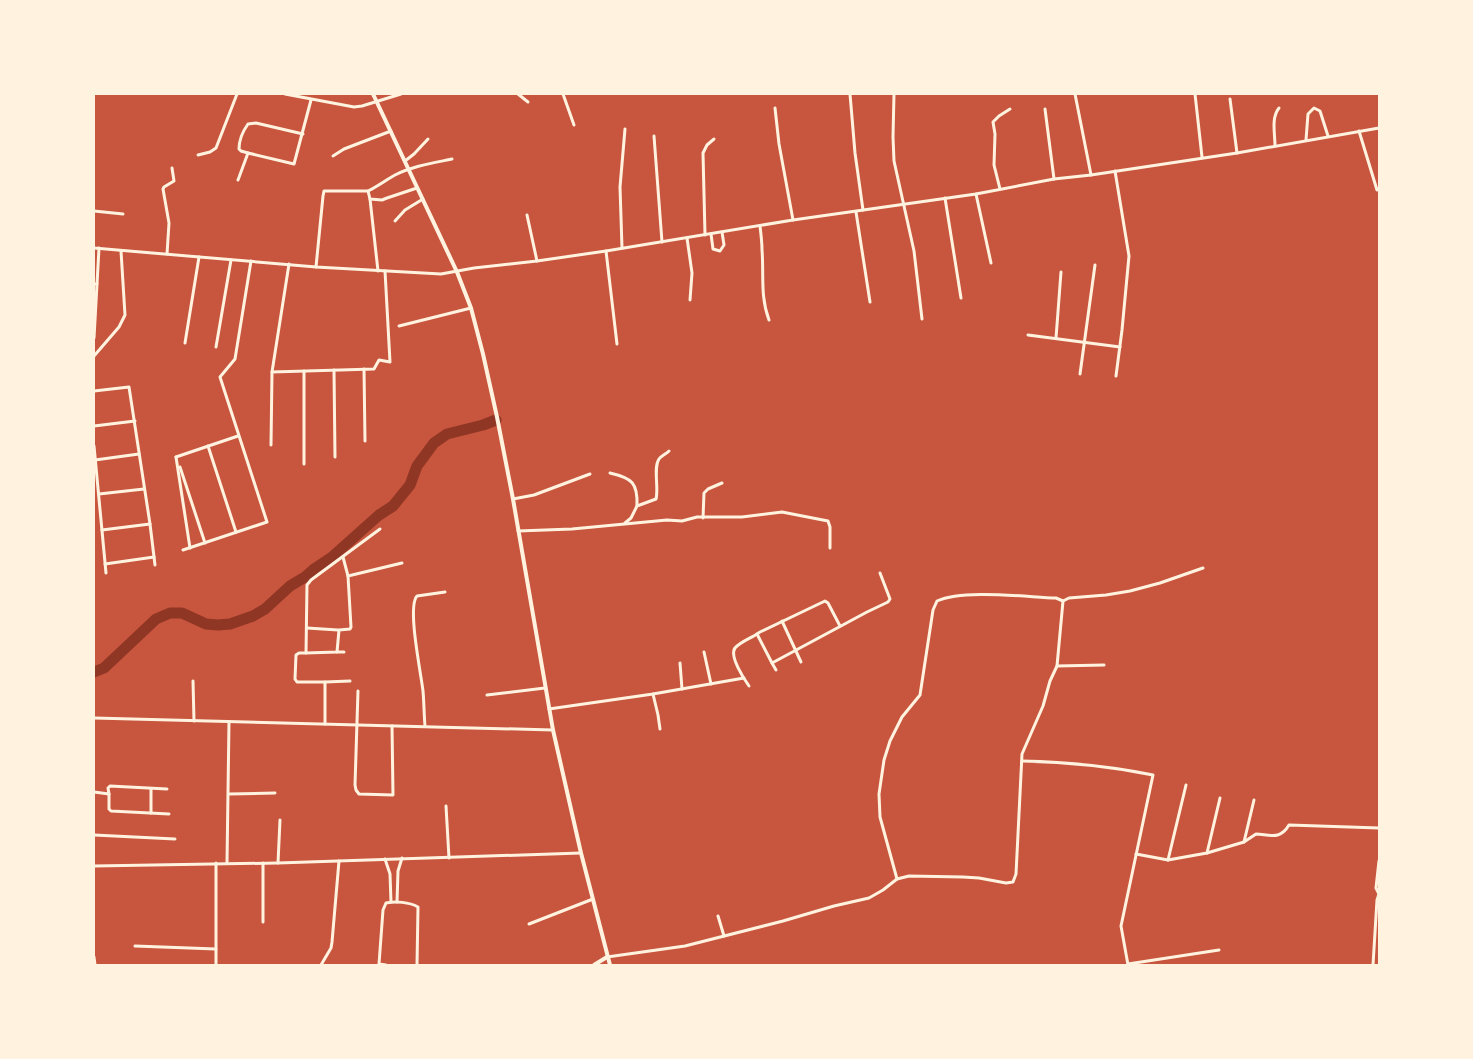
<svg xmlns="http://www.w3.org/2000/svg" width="1473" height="1059" viewBox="0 0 1473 1059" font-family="'Golos Text',sans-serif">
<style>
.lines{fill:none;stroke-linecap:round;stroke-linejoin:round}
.river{stroke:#8f3625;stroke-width:11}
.minor{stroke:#fff3e0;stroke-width:3}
.tertiary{stroke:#fff3e0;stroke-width:4}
</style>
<rect width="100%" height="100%" fill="#c8553d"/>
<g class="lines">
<path class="river" d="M94,672l10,-4 52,-49 14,-6h12l24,11 12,1 12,-1 23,-8 12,-7 25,-23 15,-9 9,-8 18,-12 47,-42 14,-9 17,-21 7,-19 17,-23 13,-9 36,-9 13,-5"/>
<g class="minor">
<path d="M285,94l69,13 8,-1 39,-12"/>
<path d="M518,94l10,8"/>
<path d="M563,94l11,31"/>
<path d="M850,94l5,59 8,57"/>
<path d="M894,94l-1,43 1,24 20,90 8,68"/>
<path d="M1075,94l16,81"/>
<path d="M1195,94l7,63"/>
<path d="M1230,99l7,54"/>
<path d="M775,108l4,36 14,76"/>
<path d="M1045,109l9,70"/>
<path d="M1359,131l18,59"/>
<path d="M654,136l8,106"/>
<path d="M1306,140l2,-26 6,-6 6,3 8,25"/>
<path d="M1275,146c0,-13 -4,-28 4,-38"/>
<path d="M248,153l-7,-2 -2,-2c0,-9 4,-18 9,-25l8,-1 47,11"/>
<path d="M198,155l12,-3 6,-4 21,-54"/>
<path d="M333,156l11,-7 47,-18"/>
<path d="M405,161l9,-7 14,-15"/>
<path d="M1115,171l14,85 -7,74 -6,46"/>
<path d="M238,180l10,-27 46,11 17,-64"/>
<path d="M1000,189l-6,-24 1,-31 -2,-12 6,-6 11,-7"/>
<path d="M368,191c10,-5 18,-11 27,-16 18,-9 38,-12 57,-16"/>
<path d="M976,194l15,69"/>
<path d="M945,198l16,100"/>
<path d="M370,199l8,72"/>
<path d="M94,211l29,3"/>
<path d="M856,212l14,90"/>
<path d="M527,215l10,46"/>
<path d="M395,221l10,-11 18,-11"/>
<path d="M760,226c1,8 2,16 2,24 2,25 -2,46 7,70"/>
<path d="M711,234l2,15 7,2 4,-6 -2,-13"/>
<path d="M705,235l-2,-82 4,-8 7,-6"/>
<path d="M687,238l5,35 -2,27"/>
<path d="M94,248l222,19 125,7 33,-6 63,-7 69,-10 187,-31 183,-26 78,-15 37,-4 146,-22 142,-25"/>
<path d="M622,248l-2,-61 5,-58"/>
<path d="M606,251l11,93"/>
<path d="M167,254l2,-31 -6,-34 1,-2 10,-6 -2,-13"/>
<path d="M316,267l7,-71 1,-5h44l2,8 12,1 5,-2 30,-10"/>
<path d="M94,284h3l2,-36"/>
<path d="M399,326l72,-18"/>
<path d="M1028,335l92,12"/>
<path d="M94,338l3,-54"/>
<path d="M1056,338l5,-66"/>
<path d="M185,343l14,-86"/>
<path d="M216,347l15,-87"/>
<path d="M94,356l25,-29 6,-12 -4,-64"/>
<path d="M364,369l1,72"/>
<path d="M334,370l1,87"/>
<path d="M272,372l102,-3 5,-9 11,2 -5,-91"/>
<path d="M1080,374l15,-109"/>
<path d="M94,391l35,-4 21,137 -48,6"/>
<path d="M94,426l41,-5"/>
<path d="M271,445l1,-73 17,-108"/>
<path d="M94,446l12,127"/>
<path d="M208,446l28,86"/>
<path d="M176,457l14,91"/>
<path d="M176,457l62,-21"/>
<path d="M95,460l44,-6"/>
<path d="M304,464v-93"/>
<path d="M180,467l25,76"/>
<path d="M610,473c22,5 28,10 27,33"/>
<path d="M99,494l45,-5"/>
<path d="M513,499l21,-4 56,-21"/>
<path d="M703,518l1,-25 4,-4 14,-6"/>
<path d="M625,523l6,-5 6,-12 19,-7c3,-11 -3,-31 3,-40 2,-3 7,-5 10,-8"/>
<path d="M150,524l5,41"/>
<path d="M518,531l54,-2 95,-9 15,1 15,-4h45l40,-5 46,9 2,6v21"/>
<path d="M183,550l84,-28 -47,-145 15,-18 16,-98"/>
<path d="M343,557l5,19"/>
<path d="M105,564l49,-7"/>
<path d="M782,621l19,41"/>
<path d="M307,628l31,2"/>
<path d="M337,652h7"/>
<path d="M704,652l7,32"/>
<path d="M306,653l31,-1 2,-22 11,-1 1,-2 -3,-51 54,-13"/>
<path d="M680,663l2,26"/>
<path d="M772,663l-15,-29 3,-2 65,-31 3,2 12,23"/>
<path d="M1057,666l47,-1"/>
<path d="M776,670l-4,-7 95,-51 21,-10 2,-3 -10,-26"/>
<path d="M193,681l1,40"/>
<path d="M325,682l25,-1"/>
<path d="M749,686c-5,-7 -20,-30 -14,-38 5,-6 16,-10 22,-14"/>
<path d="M358,691l-3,94 1,5 3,4 34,1 -1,-69"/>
<path d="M653,694l5,21 2,14"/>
<path d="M487,695l58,-7"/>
<path d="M549,709l104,-15 91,-16"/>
<path d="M94,718l459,12"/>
<path d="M325,724v-42h-28l-2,-3 1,-24 3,-2h7l1,-68 4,-5 69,-51"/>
<path d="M425,726c-1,-12 -1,-24 -2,-35 -2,-18 -16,-84 -6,-95l28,-4"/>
<path d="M1022,761c44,1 87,5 131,14l-32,151 7,39"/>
<path d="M94,792l15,2 -1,-6 2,-2 57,3"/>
<path d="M109,794v15l2,2 58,3"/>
<path d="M229,794l46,-1"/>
<path d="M446,806l3,52"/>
<path d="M151,813v-24"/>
<path d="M94,835l81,4"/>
<path d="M1244,842l10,-42"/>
<path d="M1207,853l13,-55"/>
<path d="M1136,854l32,6 39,-7 37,-11 12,-8c15,1 24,6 33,-9l90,3"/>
<path d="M385,859l5,15 1,28"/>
<path d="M1168,860l18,-75"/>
<path d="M227,863l2,-141"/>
<path d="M263,863v59"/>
<path d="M278,863l2,-43"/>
<path d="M94,866l184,-3 303,-10"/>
<path d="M897,879l-17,-62 -1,-23 5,-34 6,-19 12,-24 18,-22 13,-85 4,-9c26,-12 89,-4 119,-3l7,3 6,-3 37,-3 24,-4 30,-8 43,-15"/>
<path d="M1379,894l-3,-6 3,-27"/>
<path d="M397,902l1,-31 4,-13"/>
<path d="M718,916l6,20"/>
<path d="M529,924l64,-25"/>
<path d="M135,946l81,3"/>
<path d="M94,957l1,8"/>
<path d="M607,957l78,-11 98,-25 51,-15 35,-8 14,-8 14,-11 12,-3 54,1 16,1 27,5 7,-1 3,-8 6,-120 21,-48 7,-25 7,-15 6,-65"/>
<path d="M1128,964l91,-14"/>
<path d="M216,965v-102"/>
<path d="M321,965l10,-17 1,-6 7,-81"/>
<path d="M386,965l-7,-1 4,-54 3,-7c10,-2 23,-1 32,4l-1,58"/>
<path d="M1373,965l4,-65 2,-6"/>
</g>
<g class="tertiary">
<path d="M373,94l84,178 14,36 12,46 14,63 16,82 40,231 28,123 29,112"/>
<path d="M594,965l13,-8"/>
</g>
</g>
<rect width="1473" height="1059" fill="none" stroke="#fff3e0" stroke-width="190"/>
</svg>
